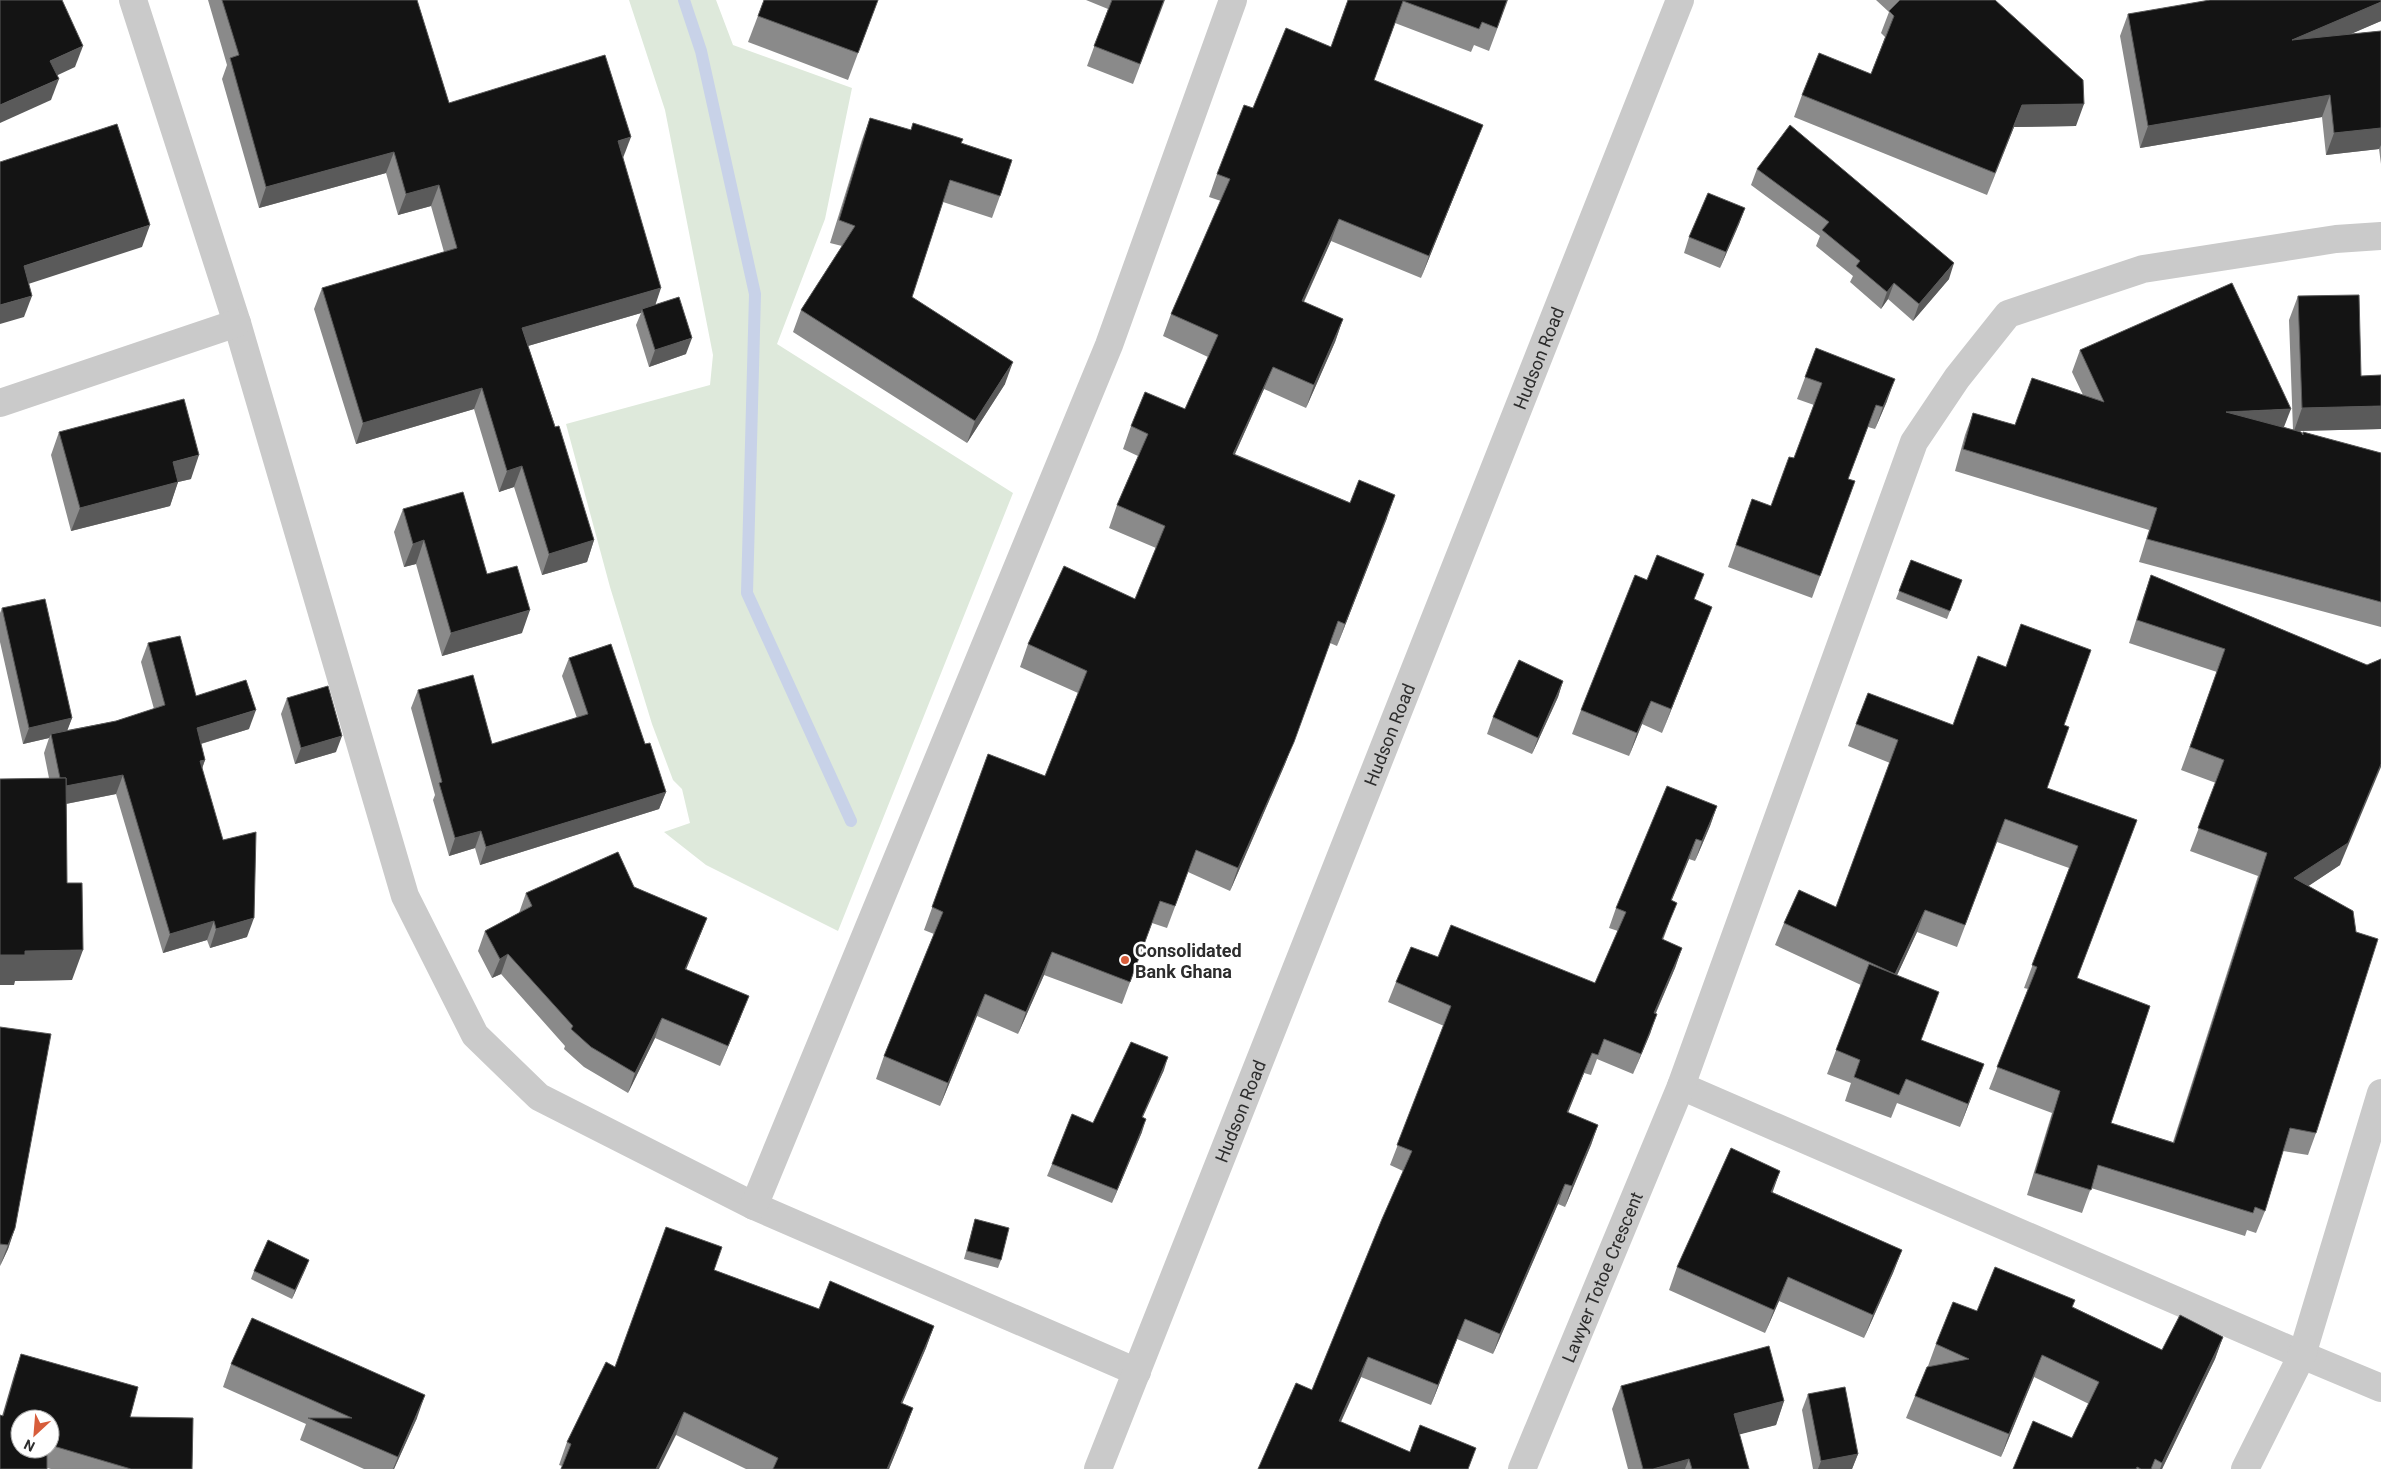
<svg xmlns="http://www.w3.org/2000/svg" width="2381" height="1469" viewBox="0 0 2381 1469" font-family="Roboto,sans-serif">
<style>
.green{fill:#dee9db}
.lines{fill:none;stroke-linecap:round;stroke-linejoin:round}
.stream{stroke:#c8d2e8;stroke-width:12}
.minor{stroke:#cacaca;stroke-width:28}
.wall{fill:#8a8a8a;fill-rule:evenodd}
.shaded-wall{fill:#5a5a5a}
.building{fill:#141414;stroke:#5a5a5a}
.poi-dot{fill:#d75d3b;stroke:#fff;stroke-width:2}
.labels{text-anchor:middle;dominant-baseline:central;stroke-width:5;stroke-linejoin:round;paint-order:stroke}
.street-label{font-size:18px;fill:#2d2d2d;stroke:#fff}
.poi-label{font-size:18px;font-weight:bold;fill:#2d2d2d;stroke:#fff;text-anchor:start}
</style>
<rect width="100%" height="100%" fill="#fff"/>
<path class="green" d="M629,0h87l17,45 119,43 -27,131 -48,125 236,149 -175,438 -132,-66 -42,-33 26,-9 -8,-34 -9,-9 -21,-56 -42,-137 -44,-163 144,-39 3,-30 -48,-245z"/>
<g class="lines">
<path class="stream" d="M684,0l17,51 54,243 -8,299 104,228"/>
<g class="minor">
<path d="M133,0l104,323 168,573 70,139 64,62 215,109 383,166"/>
<path d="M0,403l237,-80"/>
<path d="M1681,1086l621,269 79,33"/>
<path d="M754,1206l355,-861 124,-345"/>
<path id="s1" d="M1098,1469l582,-1469"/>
<path id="s2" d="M1522,1469l159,-383 233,-644 43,-64 51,-64 135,-45 193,-30 45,-3"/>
<path d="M2245,1469l57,-114 79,-262"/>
</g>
</g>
<g class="wall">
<path d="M208,0h209l32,103 174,55 32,147 31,49 -37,13 -13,-42 5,-12 -113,33 66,194 -7,22 -45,13 -28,-88 -15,5 -25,-83 -118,35 -42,-135 8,-21 122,-36 -13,-46 -33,9 -12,-42 -127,35 -37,-129 5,-14z"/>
<path d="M764,0h114l-30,80 -100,-38z"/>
<path d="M1086,0h79l-32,84 -46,-18 21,-57z"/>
<path d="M1348,0h160l-19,51 -15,-6 -3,7 -76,-29 -21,57 109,45 -9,22 -53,131 -90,-37 -27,61 39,17 -8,23 -29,66 -42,-19 -29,65 152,64 -50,128 -7,-3 -45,121 -55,127 -42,-19 -21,56 -15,-5 -30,81 -78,-29 -26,59 -41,-18 -37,90 -64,-27 8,-23 50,-122 -10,-4 64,-176 57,22 33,-83 -58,-26 8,-23 107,-45 21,-51 -47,-20 8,-23 21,-49 -15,-7 8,-23 54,-17 23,-52 -45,-21 8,-22 50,-113 -12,-4 8,-23 36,-66 78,-61z"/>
<path d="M1876,0h119l81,126 -62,1 -27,68 -193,-78 8,-22 69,-21 14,-37 -4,-4 8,-21z"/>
<path d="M2381,0v21l-31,13 31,-3v133l-2,-15 -53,6 -4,-38 -182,31 -20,-112 8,-22z"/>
<path d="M870,118l41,12 50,13 39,53 -8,22 -49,-16 -31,95 93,87 -38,59 -174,-111 8,-22 41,-64 -12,-3 32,-103z"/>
<path d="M1757,169l192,110 -36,42 -25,-22 -7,10 -31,-27 3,-6 -37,-30 4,-10 -69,-51z"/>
<path d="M1745,208l-6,16 -19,44 -36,-15 5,-16z"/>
<path d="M2298,296l63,80 20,53 -82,2 3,3 1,-2 78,21v174l-242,-65 10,-32 -194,-59 10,-36 8,-22 42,12 68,-30 -11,-23 8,-22 204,77 9,3 -4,-110z"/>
<path d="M1816,348l71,53 -12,28 -7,-2 -20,52 7,2 -43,117 -84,-31 24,-68 19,7 23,-48 20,-53 -17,-6z"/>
<path d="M59,432l132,47 -13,3 -8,24 -99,25 -20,-76z"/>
<path d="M403,509l84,65 35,59 -80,23 -26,-92 -12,3 -10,-35z"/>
<path d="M1911,560l51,20 -15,39 -51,-20z"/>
<path d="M2151,575l216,90 -27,200 -32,21 8,247 -8,22 -25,-4 -18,60 -9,22 -9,-3 -2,6 -154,-48 -9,25 -55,-18 25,-82 -63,-24 39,-100 -4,-1 45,-120 -72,-26 -40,105 -40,-15 -20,43 24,65 63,24 -24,63 -63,-24 -6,15 -46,-17 6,-18 -24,-9 34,-89 -86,-40 9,-22 52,-16 54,-144 -42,-17 8,-22 97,1h111l-17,63 90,32 -60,158 34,145 62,19 85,-266 -68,-25 26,-68 -35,-13 36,-98 -88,-29 14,-45z"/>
<path d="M1695,600l8,30 -41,103 -20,-9 -13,32 -57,-22 9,-24z"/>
<path d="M2,608l70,110 -5,12 49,-9 38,-12 -13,-47 7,-19 48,53 53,33 -48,15 4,16 -3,9 45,168 -37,11 -3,-8 -44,13 -47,-159 -50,10 1,79 5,97 -57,1 -1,4 35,-207 -5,-25 5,-15 -26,6 -23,-102v-29z"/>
<path d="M569,658l76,86 21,48 -7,17 -179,56 -5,-17 -26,8 -16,-56 2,-5 -24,-87 7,-18 74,54 85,-26 -15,-42z"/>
<path d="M1563,681l-5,16 -26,57 -45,-20 6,-17z"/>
<path d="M287,698l49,54 -41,12 -14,-50z"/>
<path d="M1717,806l-7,20 -15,35 -6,-2 -18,42 -2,22 -6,17 19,8 -7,20 -19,45 -6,21 -17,40 -36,-15 -6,16 -7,-2 -16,40 30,12 -7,20 -26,62 -7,-3 -65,150 -36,-15 -26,66 -70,-28 -20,45 69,30 66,-4 -218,21 54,-79 91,-219 -13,-6 54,-139 -56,-24 8,-20 42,-25 157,26 23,-52 -9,-3 7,-20z"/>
<path d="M634,887l73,31 -8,20 -13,31 55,47 -21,50 -65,-28 -27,55 -44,-26 -20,-18 1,-3 -64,-72 -9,4 -14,-27 7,-20 34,-18 7,-20z"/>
<path d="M0,1027l15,201 -7,21 -8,17z"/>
<path d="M1164,1070l-22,47v15l-30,71 -65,-27 5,-12 41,-41z"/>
<path d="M1780,1171l-8,21 130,58 -9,23 -29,65 -85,-37 -14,32 -96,-43 8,-23z"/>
<path d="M975,1219l26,41 -3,8 -34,-9z"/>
<path d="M309,1260l-17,39 -41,-20 3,-8z"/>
<path d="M714,1270l105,39 115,17 -8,22 -24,55 11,5 -8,22 -16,39h-143l-70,-34 -114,31 -3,-1 8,-23 48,-75z"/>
<path d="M2073,1307l89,43 61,-13 -8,22 -53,110h-149l59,-31 17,-34 -55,-27 -33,80 -95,-39 9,-22 13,-30 8,-22 41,-33z"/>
<path d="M21,1354l117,33 -8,30 63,1 -1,51h-141l-4,-1v1h-47v-54l2,1 12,-41zM20,1419h30v30h-30z"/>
<path d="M231,1364l186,54 -23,51h-30l-64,-29 6,-16 -83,-37z"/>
<path d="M1621,1386l163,15 -8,24 -37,9 10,35h-121l-16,-60z"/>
<path d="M1808,1394l50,60 -6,15h-39l-11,-59z"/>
</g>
<g class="shaded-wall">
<path d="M2381,2v19l-97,42 8,-23z"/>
<path d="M83,46l-8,21 -32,15 7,-21z"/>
<path d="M59,79l-8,21 -51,23v-18z"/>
<path d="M2330,95l-8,22 -182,31 8,-22z"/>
<path d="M2084,104l-8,22 -62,1 -27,68 35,-90z"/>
<path d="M1483,125l-9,22 -53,131 8,-22z"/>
<path d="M2381,128v17l-2,4 -53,6 8,-22z"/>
<path d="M631,137l-8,21 -13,4 8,-21z"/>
<path d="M394,152l-8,21 -127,35 7,-21z"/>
<path d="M439,185l-8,21 -33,9 8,-21z"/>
<path d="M1745,208l-6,16 -19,44 6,-16z"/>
<path d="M1339,219l-8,22 -37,82 8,-22z"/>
<path d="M150,225l-8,22 -126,41 8,-22z"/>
<path d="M1954,263l-5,16 -36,42 6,-17z"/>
<path d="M1894,283l-6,16 -7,10 6,-17z"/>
<path d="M661,288l-7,21h-12l-1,4 -127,37 8,-22z"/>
<path d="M32,296l-8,21 -24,7v-19z"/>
<path d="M1343,319l-8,23 -29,66 8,-23z"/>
<path d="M692,338l-6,16 -37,13 6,-17z"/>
<path d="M1013,362l-8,22 -38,59 8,-22z"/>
<path d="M1273,367l-9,22 -39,87 8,-22z"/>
<path d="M1895,379l-8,22 -12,28 8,-22z"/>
<path d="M482,388l-8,21 -118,35 7,-21z"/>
<path d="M2381,406v23l-87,2 8,-23z"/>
<path d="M2291,409l-9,23 -56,-20z"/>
<path d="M199,455l-8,24 -26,6 8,-23z"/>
<path d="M522,466l-8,21 -15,5 8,-21z"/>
<path d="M178,482l-8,24 -99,25 9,-23z"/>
<path d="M1395,495l-8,23 -50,128 8,-22z"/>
<path d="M424,540l-8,24 -12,3 9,-23z"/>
<path d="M594,540l-7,22 -45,13 7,-21z"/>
<path d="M1712,607l-9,23 -41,103 9,-24z"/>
<path d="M530,610l-8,23 -80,23 9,-23z"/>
<path d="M1338,621l-53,143 -55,127 8,-23z"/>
<path d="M1563,681l-5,16 -26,57 6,-16z"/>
<path d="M1651,701l-9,23 -13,32 8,-23z"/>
<path d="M256,710l-7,19 -59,18 7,-19z"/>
<path d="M72,718l-6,16h-15l-2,4 -26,6 6,-16z"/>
<path d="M342,736l-6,16 -41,12 6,-16z"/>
<path d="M205,760l-7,19 2,-18z"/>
<path d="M2381,764v3l-41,98 -54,36 8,-23z"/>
<path d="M123,775l-7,19 -61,12 6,-19z"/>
<path d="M666,792l-7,17 -179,56 6,-18z"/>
<path d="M1717,806l-7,20 -15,35 7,-20z"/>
<path d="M481,831l-6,17 -26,8 6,-18z"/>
<path d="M1696,839l-7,20 -26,62 8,-21z"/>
<path d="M1925,910l-8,22 -30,65 8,-22z"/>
<path d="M254,918l-7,19 -37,11 6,-19z"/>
<path d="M707,918l-8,20 -21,51 7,-20z"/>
<path d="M214,921l-7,19 -44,13 7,-19z"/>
<path d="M1682,948l-7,20 -28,65 7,-20z"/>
<path d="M83,950l-11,30 -57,1 -1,4h-14v-30l25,-4z"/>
<path d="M1052,952l-8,23 -26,59 8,-22z"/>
<path d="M508,954l-7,20 -9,4 8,-19z"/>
<path d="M985,994l-8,22 -37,90 8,-23z"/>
<path d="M749,996l-8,20 -21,50 8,-20z"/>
<path d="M1657,1014l-7,20 -17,40z"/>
<path d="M662,1018l-7,20 -27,55 7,-20z"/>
<path d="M1592,1053l-8,20 -24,59 7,-20z"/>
<path d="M1168,1057l-4,13 -27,60 5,-13z"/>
<path d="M1984,1064l-9,24 -15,39 8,-23z"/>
<path d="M1146,1119l-4,13 -30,71 5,-13z"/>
<path d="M1598,1125l-7,20 -26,62 7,-21z"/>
<path d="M1780,1171l-8,23 -1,-2z"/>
<path d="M1565,1184l-7,20 -65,150 7,-20z"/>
<path d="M15,1228l-7,21 -8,17 8,-21z"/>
<path d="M1902,1250l-9,23 -29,65 9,-23z"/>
<path d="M309,1260l-3,8 -14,31 3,-9z"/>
<path d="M1788,1277l-9,24 -14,32 9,-23z"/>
<path d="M1465,1319l-8,20 -26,66 7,-20z"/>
<path d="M934,1326l-8,22 -33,77 8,-22z"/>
<path d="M2223,1337l-8,22 -53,110h-2l2,-6z"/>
<path d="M2042,1355l-8,22 -33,80 8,-23z"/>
<path d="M1368,1357l-7,20 -29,64 7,-20z"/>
<path d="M425,1395l-8,23 -23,51h-1l5,-12z"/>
<path d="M1784,1401l-8,24 -50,13 8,-24z"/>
<path d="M913,1408l-8,22 -16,39h-2z"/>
<path d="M684,1412l-8,23 -17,34h-3z"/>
<path d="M1858,1454l-6,15h-34l3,-8z"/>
<path d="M1689,1459l-4,10h-32z"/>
</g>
<g class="building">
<path d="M0,0h62l21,46 -33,15 9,18 -59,26z"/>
<path d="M222,0h195l32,103 156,-48 26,82 -13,4 43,147 -139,40 33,99 4,-1 35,114 -45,14 -27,-88 -15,5 -25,-83 -119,35 -41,-135 135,-40 -18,-63 -33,9 -12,-42 -128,35 -36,-129 9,-3z"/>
<path d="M764,0h114l-20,53 -100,-37z"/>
<path d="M1112,0h52l-24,64 -46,-18z"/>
<path d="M1348,0h159l-10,28 -15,-6 -3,7 -76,-28 -29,79 109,45 -54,131 -90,-37 -37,82 41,18 -29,66 -41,-18 -40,87 117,49 9,-23 36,15 -50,129 -7,-3 -44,121 -56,126 -42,-18 -21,56 -15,-5 -30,81 -78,-30 -26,60 -41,-18 -37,89 -64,-27 59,-144 -11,-5 56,-153 57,22 42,-105 -59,-27 36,-78 71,33 30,-73 -48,-21 31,-71 -17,-8 14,-34 40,17 33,-74 -47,-21 59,-135 -13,-5 27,-69 9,3 33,-80 45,19z"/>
<path d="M1900,0h95l88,80 1,24 -62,1 -27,68 -193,-78 17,-42 52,21 23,-58 -5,-5z"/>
<path d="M2210,0h171v2l-89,38 89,-9v97l-47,5 -4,-38 -182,31 -20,-112z"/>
<path d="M870,118l41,12 2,-7 50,16 -2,4 51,17 -12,36 -50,-16 -38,117 101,65 -38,59 -174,-111 54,-84 -16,-6z"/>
<path d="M117,124l33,101 -126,41 8,30 -32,9v-143z"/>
<path d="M1790,125l164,138 -35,41 -25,-21 -7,9 -31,-26 4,-5 -38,-31 7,-8 -72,-53z"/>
<path d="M1708,193l37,15 -19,44 -37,-15z"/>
<path d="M2232,283l59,126 -65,3 75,20 2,3v-3l78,21v149l-234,-63 10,-31 -194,-59 10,-36 42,12 17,-47 72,24 -24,-52z"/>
<path d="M2359,295l2,81 20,-1v31l-79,2 -4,-112z"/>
<path d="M679,297l13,41 -37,12 -13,-41z"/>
<path d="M1816,348l79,31 -12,28 -7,-2 -28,74 7,2 -35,95 -84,-31 16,-46 19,7 18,-49 5,1 28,-75 -17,-6z"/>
<path d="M184,399l15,56 -26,7 5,20 -98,26 -21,-76z"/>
<path d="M463,492l24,82 30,-8 13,44 -79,23 -27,-93 -11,4 -10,-35z"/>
<path d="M1657,555l47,19 -10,25 18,8 -41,102 -20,-8 -14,32 -56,-23 54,-135 12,5z"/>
<path d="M1911,560l51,20 -12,31 -51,-20z"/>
<path d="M2151,575l216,90 14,-6v105l-33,79 -54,35 59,33 3,21 22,7 -62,194 -26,-5 -25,83 -10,-4 -2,6 -155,-48 -7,25 -56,-17 25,-82 -63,-24 40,-100 -5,-2 46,-119 -73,-27 -40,106 -40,-15 -30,64 -111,-51 15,-33 37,17 62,-167 -42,-16 12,-31 85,32 25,-69 28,11 15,-43 70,26 -27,75 5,2 -22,61 90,32 -60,158 73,28 -39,117 63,20 93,-290 -69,-25 26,-68 -34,-13 35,-98 -88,-29z"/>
<path d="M45,599l27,119 -43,10 -27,-120z"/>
<path d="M180,636l16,60 50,-16 10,30 -59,18 8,32 -5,1 23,79 33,-8 -2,86 -38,11 -2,-8 -44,13 -47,-159 -57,11v-8h-6l-9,-44 65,-13 49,-16 -17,-62z"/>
<path d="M611,644l34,100 5,-1 16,49 -180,55 -5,-16 -26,7 -16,-55 3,-1 -24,-92 55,-15 19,69 96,-30 -19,-56z"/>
<path d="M1519,660l44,21 -25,57 -45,-21z"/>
<path d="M328,686l14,50 -41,12 -14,-50z"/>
<path d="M66,778l1,105h15l1,67 -58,1v4h-25v-176z"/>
<path d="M1667,786l50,20 -15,35 -6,-2 -25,61 6,3 -15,36 20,9 -28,65 3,1 -16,40 -37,-15 -6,16 -6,-2 -25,59 31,13 -26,61 -7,-2 -65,150 -35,-15 -27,66 -70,-28 -29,64 71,31 10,-27 56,23 -8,21h-210l38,-86 16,7 70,-171 30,-68 -15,-6 54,-139 -55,-24 15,-35 27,10 13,-32 144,58 31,-71 -10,-4z"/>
<path d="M618,852l16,35 73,31 -22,51 64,27 -21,50 -66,-28 -27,55 -44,-26 -20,-18 2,-3 -65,-72 -8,5 -15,-28 47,-25 -6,-13z"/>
<path d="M1869,964l70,28 -18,48 63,24 -16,40 -62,-25 -7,16 -45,-18 6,-17 -24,-10z"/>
<path d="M0,1027l51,7 -36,194 -7,17 -8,-1z"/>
<path d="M1131,1042l37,15 -26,60 4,2 -29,71 -65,-26 20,-50 21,9z"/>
<path d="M1731,1148l49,23 -9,21 131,58 -29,65 -85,-38 -14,33 -97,-43z"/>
<path d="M975,1219l34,9 -8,32 -34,-9z"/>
<path d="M666,1227l56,20 -8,23 105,39 11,-28 104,45 -33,77 12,5 -26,61h-114l5,-11 -94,-46 -28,57h-95l10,-25 -4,-2 39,-80 9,5z"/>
<path d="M268,1240l41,20 -14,30 -41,-19z"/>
<path d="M1995,1267l80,33 -3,7 90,43 18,-35 43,22 -61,126 -7,-4 -4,10h-10l-4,-2 -1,2h-123l20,-48 39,17 27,-56 -57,-27 -33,79 -94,-38 12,-29 42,-8 -33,-15 17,-42 24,9z"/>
<path d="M252,1318l173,77 -27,62 -90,-39h44l-121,-54z"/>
<path d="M1769,1346l15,55 -50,13 15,55h-57l-3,-10 -36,10h-10l-22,-83z"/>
<path d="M21,1354l117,33 -8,30 63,1 -1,51h-61l-81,-24v-26h-30v30h27v20h-47v-54l3,1z"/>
<path d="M1845,1387l13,67 -37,7 -13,-67z"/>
</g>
<circle class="poi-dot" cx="1125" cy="960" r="5"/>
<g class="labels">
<g class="street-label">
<text stroke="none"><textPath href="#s1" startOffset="1195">Hudson Road</textPath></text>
<text stroke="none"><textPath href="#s1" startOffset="790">Hudson Road</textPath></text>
<text stroke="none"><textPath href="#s1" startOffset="385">Hudson Road</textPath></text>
<text stroke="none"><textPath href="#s2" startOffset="208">Lawyer Totoe Crescent</textPath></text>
</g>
<g class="poi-label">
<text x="1135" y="950">Consolidated<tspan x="1135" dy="21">Bank Ghana</tspan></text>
</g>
</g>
<g transform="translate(35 1434) rotate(206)"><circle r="24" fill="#ffffff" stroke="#ababab"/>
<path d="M0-4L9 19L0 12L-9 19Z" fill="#d75d3b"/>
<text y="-8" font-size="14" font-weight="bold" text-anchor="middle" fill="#2d2d2d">N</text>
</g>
</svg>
